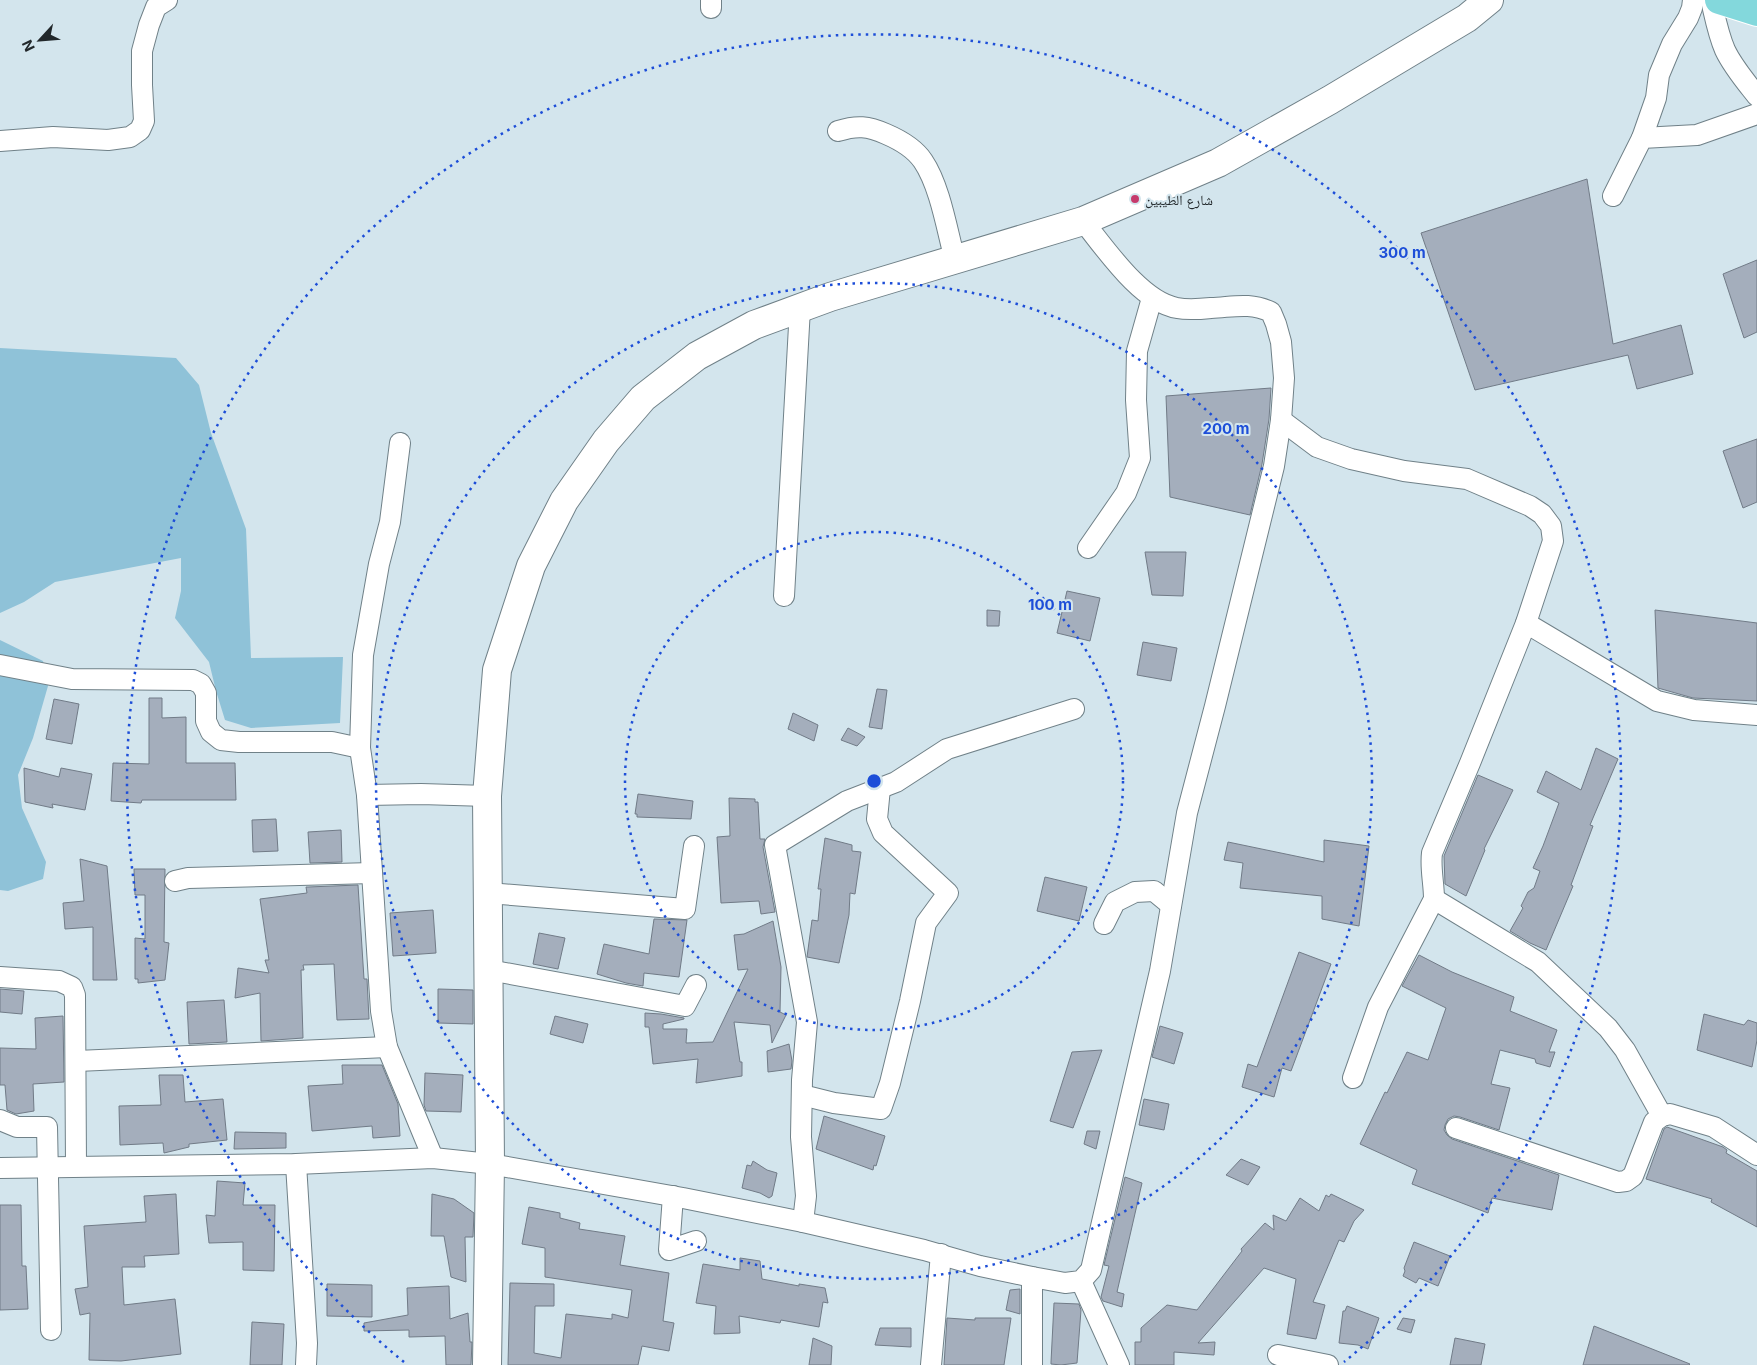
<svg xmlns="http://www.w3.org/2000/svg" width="1757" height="1365" viewBox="0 0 1757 1365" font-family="Inter,'Noto Naskh Arabic',sans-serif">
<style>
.green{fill:#8fc2d8}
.building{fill:#a4aebc;stroke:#717b87}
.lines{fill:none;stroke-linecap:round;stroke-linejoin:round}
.street-casing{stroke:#708188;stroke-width:22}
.secondary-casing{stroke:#708188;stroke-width:30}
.primary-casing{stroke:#fff;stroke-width:30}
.street{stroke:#fff;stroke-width:20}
.secondary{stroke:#fff;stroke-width:28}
.primary{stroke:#83d8dc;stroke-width:28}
.ring{fill:none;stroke:#1d4ed8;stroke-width:2.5;stroke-dasharray:2.5 5}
.poi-dot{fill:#c63a6c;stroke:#d3e5ed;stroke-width:2}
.labels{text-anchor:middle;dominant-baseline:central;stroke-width:4;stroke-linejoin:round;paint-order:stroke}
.poi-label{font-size:14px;fill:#22282b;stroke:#d3e5ed;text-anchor:start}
.centre{fill:#1d4ed8;stroke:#d3e5ed;stroke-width:2.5}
.ring-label{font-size:15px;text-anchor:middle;font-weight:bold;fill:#1d4ed8;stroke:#d3e5ed;stroke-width:4;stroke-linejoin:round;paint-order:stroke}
</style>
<rect width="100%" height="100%" fill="#d3e5ed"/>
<g class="green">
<path d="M0,348l176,10 23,27 12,48 35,96 5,129 92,-1 -3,66 -89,5 -26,-8 -9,-29 -7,-29 -34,-44 6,-27v-33l-126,24 -31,20 -24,11z"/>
<path d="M0,640l43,21 5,25 -15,52 -15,37 4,33 24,54 -3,17 -35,12 -8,-1z"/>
</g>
<g class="building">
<path d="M1587,179l26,165 68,-19 12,49 -56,15 -9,-34 -153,35 -54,-157z"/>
<path d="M1757,260v72l-13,6 -21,-64z"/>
<path d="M1271,388l-2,31 -7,45 -12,51 -80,-18 -4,-101z"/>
<path d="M1757,439v63l-14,6 -20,-57z"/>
<path d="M1145,552h41l-3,44 -31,-1z"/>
<path d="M1067,591l33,7 -10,43 -33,-8z"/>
<path d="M987,610l13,1 -1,15h-12z"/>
<path d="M1655,610l102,13v78l-64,-3 -35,-10z"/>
<path d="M1143,642l34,6 -6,33 -34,-6z"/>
<path d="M877,689l10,1 -5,39 -13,-2z"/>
<path d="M149,698h13v20l24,-1v46h49l1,37h-94l-1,3 -30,-2 2,-38 36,1z"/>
<path d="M54,699l25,5 -7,40 -26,-5z"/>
<path d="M793,713l25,12 -4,16 -26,-12z"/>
<path d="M848,728l17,9 -8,9 -16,-6z"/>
<path d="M1596,748l22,11 -28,66 3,1 -22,59 2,1 -27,64 -16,-7 -20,-12 13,-23 -2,-2 7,-14 6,-4 6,-17 -7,-3 10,-22 16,-43 -22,-11 9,-21 35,19z"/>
<path d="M24,768l35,9 2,-9 31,6 -7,36 -33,-6 1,4 -28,-6z"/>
<path d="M1478,775l35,15 -29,59 1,1 -19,46 -21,-12 -1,-28z"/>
<path d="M638,794l55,7 -2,18 -54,-2v-3h-2z"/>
<path d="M729,798l26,1v3h3l2,37h5l-2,8 12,65 -14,2 -2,-13 -38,2 -4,-66 13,-1z"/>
<path d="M276,819l2,32 -25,1 -1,-32z"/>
<path d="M341,830l1,32 -32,1 -2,-31z"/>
<path d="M825,838l27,7v6l9,1 -6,42 -5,-1 -1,22 -10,48 -32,-6 5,-37 6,1 3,-32h-3z"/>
<path d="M1324,840l45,6 -10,80 -37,-7v-23l-82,-8 3,-25 -19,-3 4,-18 96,20z"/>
<path d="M80,859l27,7 10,114h-24v-53l-28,2 -2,-26 21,-2z"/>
<path d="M134,869h31l-1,73 5,1 -4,37 -27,3v-4h-3v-41l10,1v-44h-10z"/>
<path d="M1045,877l42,10 -8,34 -42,-10z"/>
<path d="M358,885l6,94h3l2,40 -32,1 -3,-56 -31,1 1,5h-3l2,68 -42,3 -1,-48 -25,5 3,-30 31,5 -4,-13h4l-9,-61 47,-6 -1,-6h2z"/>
<path d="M433,910l3,43 -43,3 -3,-43z"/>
<path d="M654,919l33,1 -8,57 -35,-4 -1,13 -17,-3 -29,-9 7,-30 45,10z"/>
<path d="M773,921l8,46 -1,45 6,3 -14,28 -2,-18 -36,-3 6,40h2v14l-46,7 2,-24 -45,5 -4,-37h-4v-14l16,1 23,4v1l-21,5v5h24l-1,14 27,-1 35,-73 -10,1 -4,-35 10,-1z"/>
<path d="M539,933l26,5 -7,31 -25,-5z"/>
<path d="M1299,952l32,12 -40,107 -9,-3 -8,29 -32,-10 6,-23 9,3z"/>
<path d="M1419,955l33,17 62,25 -4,14 47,19 -8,22h6l-5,15 -14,-4 -1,-4 -35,-9 -9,34 19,4 -11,42 -39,-13 -6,-1 -6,3 -3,6 -1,5 3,5 5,4 107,36 -7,35 -60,-12 -4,15 -76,-29 5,-14 -57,-26 25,-52 2,1 20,-41 21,8 18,-52 -44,-22z"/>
<path d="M0,989l24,2 -2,23 -22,-2z"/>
<path d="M438,989l35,1v34l-35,-1z"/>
<path d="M224,1000l3,42 -38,2 -2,-42z"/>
<path d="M1704,1014l40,11 4,-5 9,3v17l-5,27 -55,-17z"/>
<path d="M63,1016l1,66 -31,2 1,27 -18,3 -9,-4 -2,-25h-5v-37l36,1 -1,-31z"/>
<path d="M555,1016l33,8 -5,19 -33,-9z"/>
<path d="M1160,1026l23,7 -9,31 -22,-7z"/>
<path d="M789,1044l3,17 -1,8 -23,3 -1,-21z"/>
<path d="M1102,1050l-29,78 -23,-7 22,-69z"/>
<path d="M342,1065h40l16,39 2,32 -27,2 -1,-12 -60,5 -4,-45 35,-2z"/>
<path d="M425,1073l38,2 -2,37 -35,-1 -2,-6z"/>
<path d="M159,1075h24l2,27 38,-3 4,41 -38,4v3l-25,6 -1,-10 -43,2 -1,-39 42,-1z"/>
<path d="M1144,1099l25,5 -5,26 -25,-5z"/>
<path d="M824,1116l61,20 -9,30 -2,-1 -1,5 -57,-21z"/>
<path d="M1667,1127l56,20 4,3 -1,3 31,18v56l-46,-25 1,-3 -66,-20 18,-50z"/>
<path d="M1087,1131h13l-4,18 -12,-5z"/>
<path d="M235,1132l51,1v15l-52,1z"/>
<path d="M1241,1159l19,8 -12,18 -22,-10z"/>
<path d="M753,1161l14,9 10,3 -5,23 -3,2 -9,-5 -18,-5 5,-23 4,1z"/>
<path d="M1125,1177l17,6 -25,109 7,2 -2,13 -19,-6 -2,-4 8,-31 -5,-1z"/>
<path d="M217,1181l28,2 -2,22h32l-1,66 -31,-1v-28l-34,1 -3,-28 9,1z"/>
<path d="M176,1194l3,60 -35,2 1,11h-23l2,38 51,-6 6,55 -60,7 -32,-1 1,-47 -10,2 -5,-26 13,-2 -4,-61 62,-4 -2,-26z"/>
<path d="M432,1194l22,5 20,14 -1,24h-8l1,45 -15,-5 -7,-41h-13z"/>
<path d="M1331,1194l33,16 -10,11 -10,21 -5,-2 -26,62 12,3 -9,34 -29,-5 9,-55 -32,-11 -66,75 17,-1 -1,13 -40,-3v13h-39v-23h6v-14l26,-23 30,5 45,-59 -1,-2 24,-26 9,7 -1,-15 13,6 14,-23 19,13 7,-16 3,2z"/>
<path d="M0,1205h21l1,61h4l2,43 -28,1z"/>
<path d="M529,1207l31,6v5l20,5 -1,6 46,7 -5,29 49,8 -6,48 11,2 -5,28 -27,-5 -4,19h-130l2,-82 44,1v22h-19l-1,47 27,5 5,-44 46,5v-5l16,4 4,-28 -87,-13v-29l-23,-4z"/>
<path d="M1414,1242l36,14 -12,30 -19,-8 -3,5 -13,-7 2,-5 -1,-3z"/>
<path d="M740,1258l20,3 2,18 37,7v-2l26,4 3,15 -5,-1 -4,25 -38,-7 -1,3 -41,-7 1,17 -26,1 2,-28 -20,-3 7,-39 37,6z"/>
<path d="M327,1284l45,1v32l-45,-1z"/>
<path d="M449,1286l1,33 18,-6 2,29h2l-1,23h-25l-1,-29 -36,1v-7l-45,1v-8l44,-8 -1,-27z"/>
<path d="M1020,1289v25l-14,-4 4,-20z"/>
<path d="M1054,1303l25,1 2,6 -4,53 -16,2 -10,-1v-2z"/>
<path d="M1347,1306l32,12 -11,31 -10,-4 -19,-2 4,-32h2z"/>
<path d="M947,1318l28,2v-2h36l-7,47h-60z"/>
<path d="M1403,1318l12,2 -4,13 -14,-4z"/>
<path d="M252,1322l32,2 -2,41h-32z"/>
<path d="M1594,1326l96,38 -1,1h-106z"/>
<path d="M880,1328h31v19l-36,-2z"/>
<path d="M813,1338l19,8 -1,19h-22z"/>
<path d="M1455,1338l30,6 -4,21h-31z"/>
</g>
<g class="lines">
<g class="street-casing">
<g id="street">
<path d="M711,0v8"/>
<path d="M1711,0c4,17 7,34 14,50 8,17 21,32 32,46"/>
<path d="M838,131c19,-6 30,-5 48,3 14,6 29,15 37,27 17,25 24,69 32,99"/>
<path d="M1642,138l14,-40 3,-23 13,-31 16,-26 4,-10 1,-8"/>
<path d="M0,141l53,-4 55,3 22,-3 10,-7 4,-9 -2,-36v-34l7,-26 7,-18 11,-7"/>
<path d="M1613,196l29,-58 55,-3 60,-21"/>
<path d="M1281,420l36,27 34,12 53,12 63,8 63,27 12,8 9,12 2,15 -27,82 -56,140 -38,90c-2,15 2,30 2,46l-56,108 -25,71"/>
<path d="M400,443l-10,79 -11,42 -16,91 -3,93 7,47 14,216 6,36 46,111"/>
<path d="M1088,548l38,-55 14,-35 -4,-58 1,-49 15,-53"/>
<path d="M784,596l16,-288"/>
<path d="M1526,623l131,78 37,9 63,5"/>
<path d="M0,665l72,14 121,1 8,4 5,9v28l5,11 10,8 18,2h93l28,6"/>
<path d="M367,795l54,-1 66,2"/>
<path d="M175,881l13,-3 184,-5"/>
<path d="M488,893l197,16 9,-63"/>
<path d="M1434,899l104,63 70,66 17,22 37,66"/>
<path d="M1104,924l11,-22 20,-10 19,-1 17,14"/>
<path d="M489,970l196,36 11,-21"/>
<path d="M0,977l59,4 13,6 3,8 1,171"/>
<path d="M77,1061l310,-14"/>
<path d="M802,1095l32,8 47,6 9,-26 20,-82 16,-78 22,-30 -65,-60 -6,-14 3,-31"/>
<path d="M0,1120l17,7h30l4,203"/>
<path d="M1456,1128l162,54 8,-1 7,-5 21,-54 8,-6 8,-2 44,13 43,28"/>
<path d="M296,1164l11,179 -1,22"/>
<path d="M0,1168l296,-4 137,-6 57,6 193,34 120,24 121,28 56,16 52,11 33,6 16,-2 10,-11 69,-299 27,-158 28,-107 59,-240 7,-46 3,-42 -3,-36 -5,-18 -5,-12c-22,-10 -37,-5 -60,-4 -10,1 -24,2 -34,0 -36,-6 -72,-60 -94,-87"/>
<path d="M673,1196l-4,54 27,-9"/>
<path d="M803,1222l3,-26 -5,-59 1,-57 5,-58 -32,-177 72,-44 49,-19 51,-33 127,-40"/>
<path d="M1081,1281l38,84"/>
<path d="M1278,1355l50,10"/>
<path d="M931,1365l10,-111"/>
<path d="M1032,1365v-88"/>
</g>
</g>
<g class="secondary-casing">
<path id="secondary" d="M487,1365l3,-201 -3,-368 10,-126 34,-104 33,-65 42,-60 37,-43 54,-42 57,-31 76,-28 253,-76 135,-58 112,-63 137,-82 22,-18"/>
</g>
<g class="primary-casing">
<path id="primary" d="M1719,0l38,12"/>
</g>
<use href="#street" class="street"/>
<use href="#secondary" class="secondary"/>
<use href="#primary" class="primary"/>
</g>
<g class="ring">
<circle cx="874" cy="781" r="249"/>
<circle cx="874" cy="781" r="498"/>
<path d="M404 1362A747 747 0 1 1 1344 1362"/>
</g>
<circle class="poi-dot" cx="1135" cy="199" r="5"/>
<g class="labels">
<g class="poi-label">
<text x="1145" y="199">شارع الطيبين</text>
</g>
</g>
<circle cx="874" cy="781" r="8" class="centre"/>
<g class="ring-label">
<text x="1402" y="258">300 m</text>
<text x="1226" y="434">200 m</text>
<text x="1050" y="610">100 m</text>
</g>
<g transform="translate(40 40) rotate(244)" stroke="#d3e5ed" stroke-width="4" paint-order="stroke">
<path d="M0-4L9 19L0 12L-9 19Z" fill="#22282b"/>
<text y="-8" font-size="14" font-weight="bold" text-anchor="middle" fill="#22282b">N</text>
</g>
</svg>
